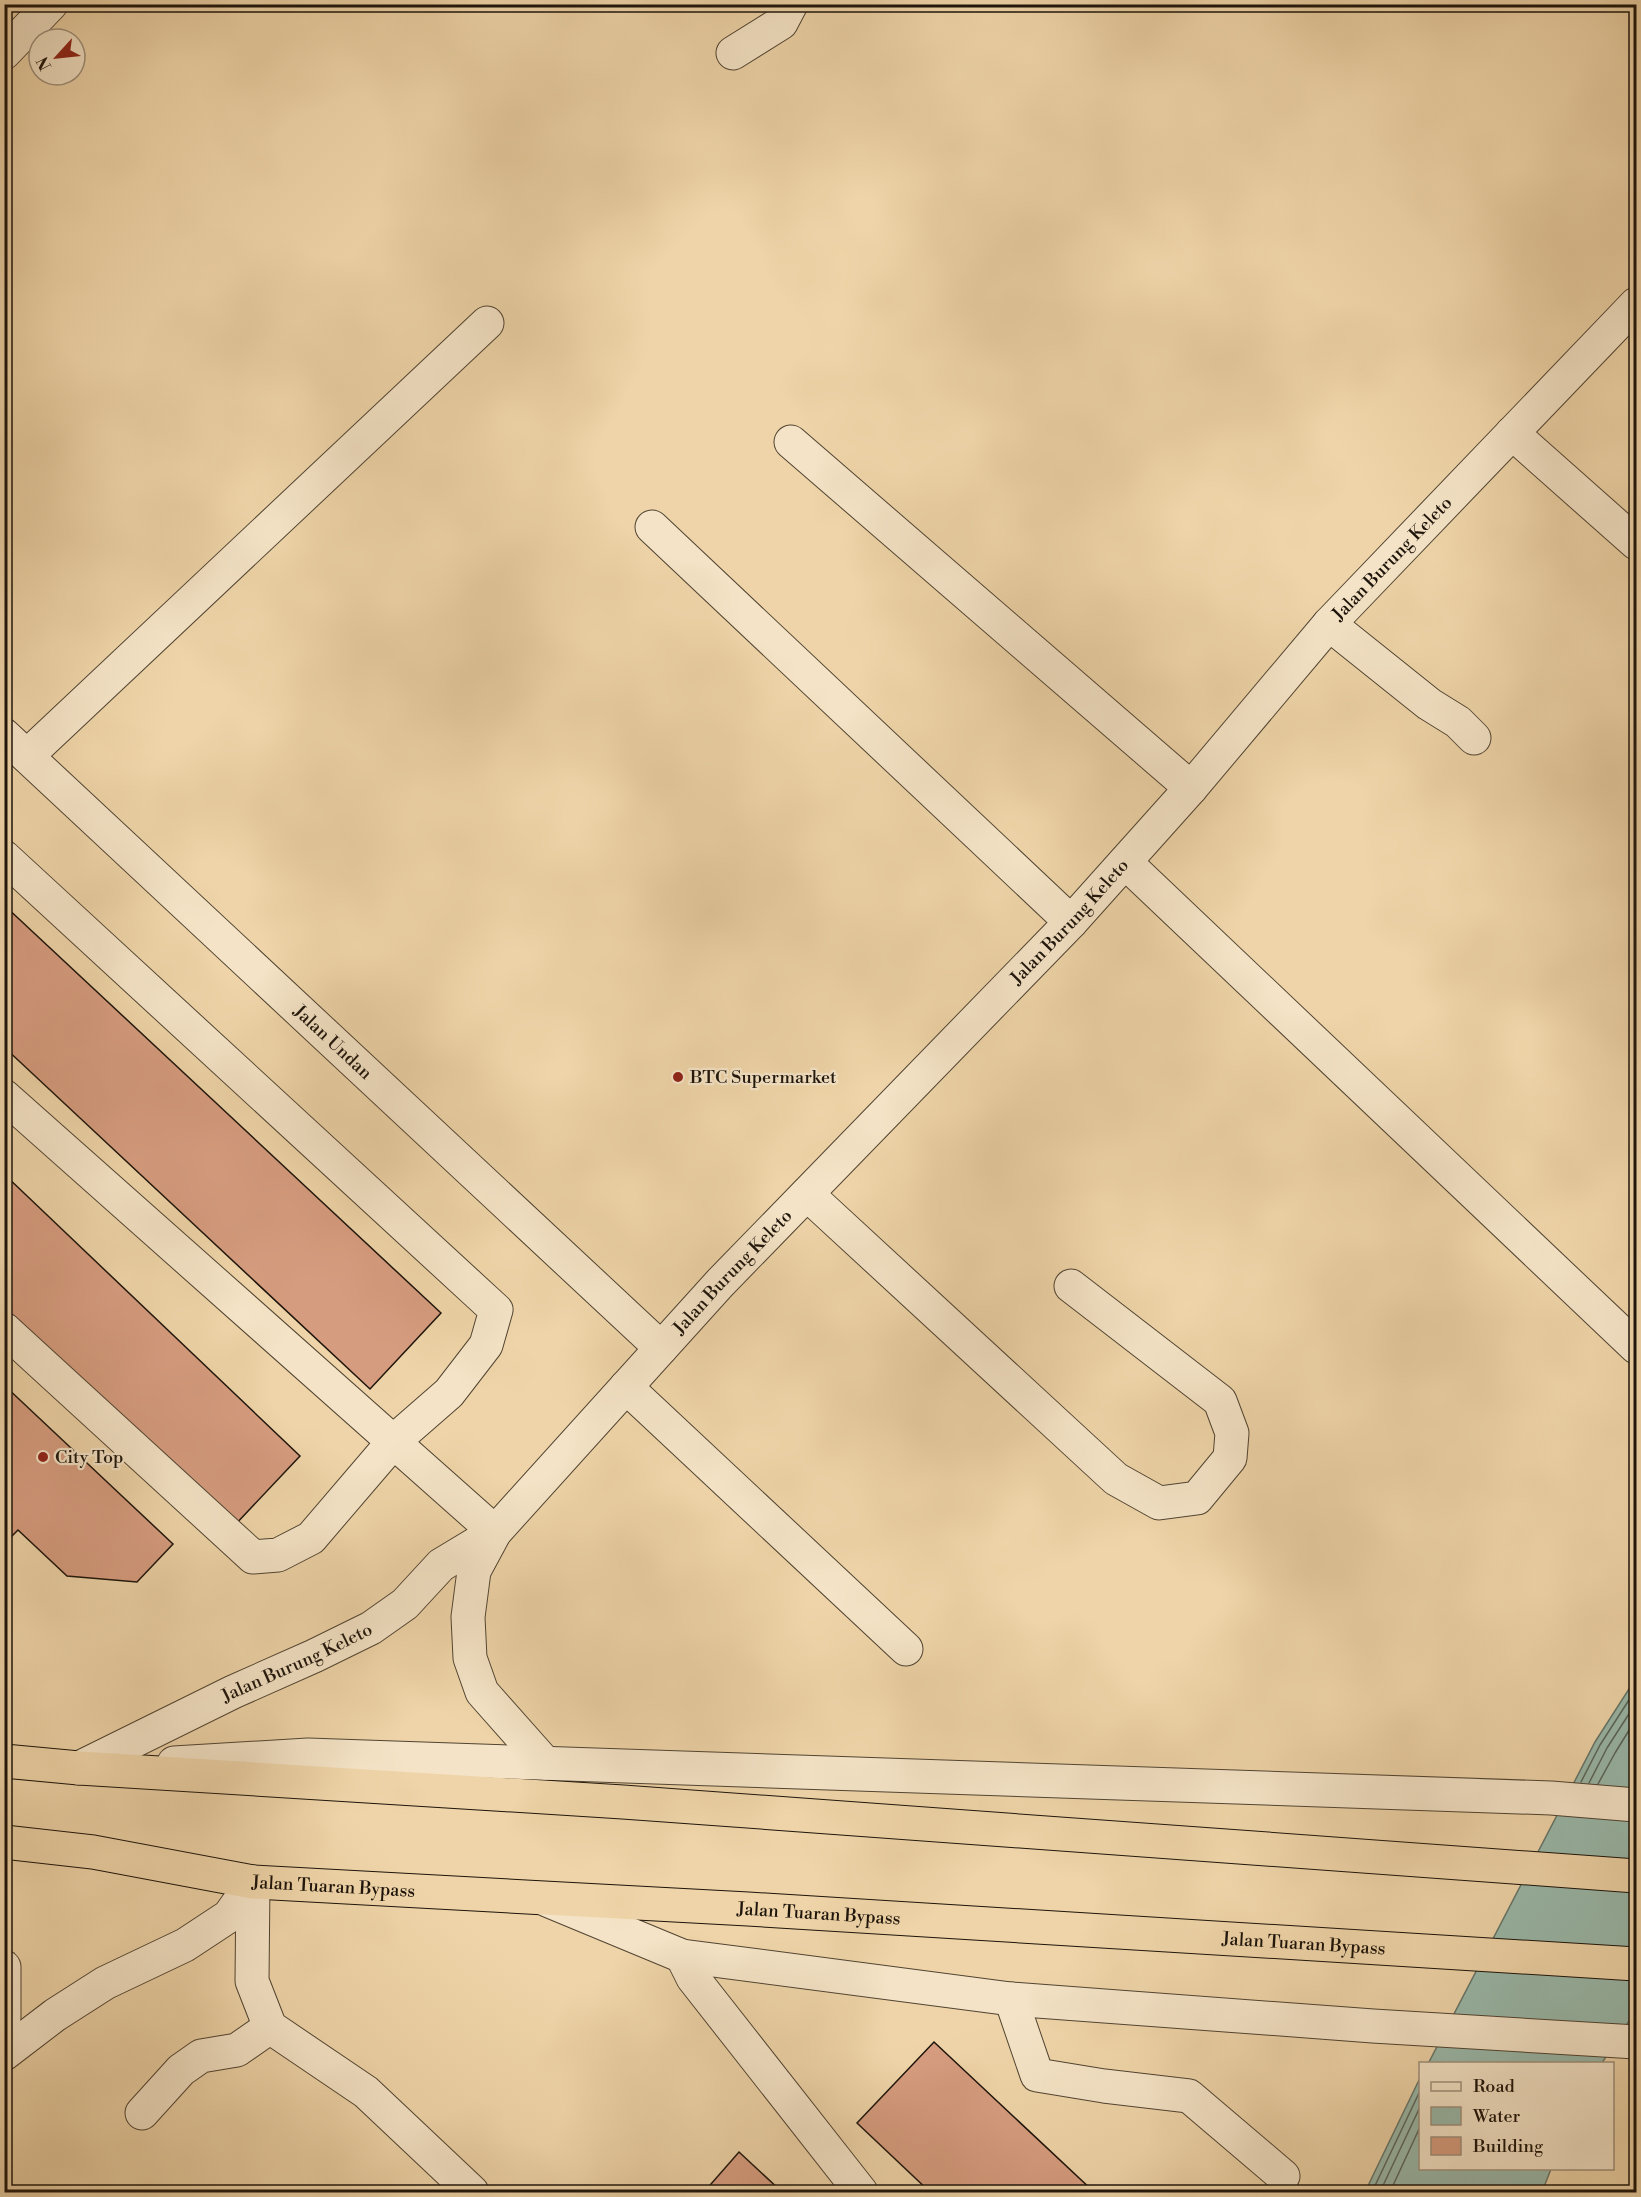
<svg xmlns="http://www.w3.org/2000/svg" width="1641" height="2197" viewBox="0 0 1641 2197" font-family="'Libre Bodoni',serif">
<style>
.water{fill:#99b8a9;stroke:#67766a;stroke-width:1.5}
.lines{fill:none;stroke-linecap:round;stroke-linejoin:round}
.shore{stroke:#5b665a;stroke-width:1.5}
.building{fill:#d69c7f;stroke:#1d140b;stroke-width:1.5}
.minor-casing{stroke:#514432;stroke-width:35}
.highway-casing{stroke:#1d140b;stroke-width:35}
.minor{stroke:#f4e3c6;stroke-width:33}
.highway{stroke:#eed4a8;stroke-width:33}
.poi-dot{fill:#8f2418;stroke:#f4e3c6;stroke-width:2}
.labels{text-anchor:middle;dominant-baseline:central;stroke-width:4.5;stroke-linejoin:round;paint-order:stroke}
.street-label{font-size:18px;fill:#1d140b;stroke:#f4e3c6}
.poi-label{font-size:18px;fill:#1d140b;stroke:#f4e3c6;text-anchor:start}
</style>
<rect width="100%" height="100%" fill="#eed4a8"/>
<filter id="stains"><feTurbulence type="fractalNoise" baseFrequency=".00333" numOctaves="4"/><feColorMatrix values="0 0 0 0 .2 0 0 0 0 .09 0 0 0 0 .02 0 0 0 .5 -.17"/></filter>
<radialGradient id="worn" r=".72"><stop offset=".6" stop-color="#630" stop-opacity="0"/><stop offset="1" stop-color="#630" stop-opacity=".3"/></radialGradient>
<g class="water">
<path d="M1636,1678v332l-34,53 -174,1 167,-322z"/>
<path d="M1420,2078v90l131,1 -9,23h-177z"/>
</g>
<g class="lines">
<g class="shore">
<path d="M1581,1782l19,-37 36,-56"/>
<path d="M1589,1783l18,-35 29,-45"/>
<path d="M1598,1784l17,-31 21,-34"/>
<path d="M1372,2192l48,-101"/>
<path d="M1380,2192l40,-85"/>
<path d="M1390,2192l30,-65"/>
</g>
</g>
<g class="building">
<path d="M4,905l437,408 -71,76 -366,-342z"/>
<path d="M4,1174l296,282 -67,71 -229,-217z"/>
<path d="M4,1385l169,159 -36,38 -70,-6 -49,-46 -14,14z"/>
<path d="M934,2042l160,150h-164l-73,-69z"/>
<path d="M739,2152l43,40h-78z"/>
</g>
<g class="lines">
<g class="minor-casing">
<g id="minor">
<path d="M4,53l47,-49"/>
<path d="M733,53l48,-30 10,-19"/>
<path d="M1512,433l124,110"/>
<path d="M791,442l400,346"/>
<path d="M652,527l419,395"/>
<path d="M1329,624l100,80 29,18 16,16"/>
<path id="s1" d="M4,735l657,613"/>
<path d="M27,756l460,-433"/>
<path d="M4,857l492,453 -10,35 -37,48 -55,48 -83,97 -33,17 -25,2 -249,-228"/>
<path d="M1125,862l511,485"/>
<path d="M4,1096l491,436"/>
<path d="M807,1194l309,285 43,24 38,-5 33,-40 2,-25 -12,-32 -149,-115"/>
<path d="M626,1387l280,262"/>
<path d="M174,1763l134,-8 1243,43 85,7"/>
<path id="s2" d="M545,1763l-63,-71 -12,-34 -2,-41 6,-46 21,-39 225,-249 351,-361 120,-134 138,-164 307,-320"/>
<path id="s3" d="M79,1768l154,-76 81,-36 57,-28 34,-24 36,-39 53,-32"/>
<path d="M253,1882l-1,99 18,46 96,65 106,100"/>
<path d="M547,1900l135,56 329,43 362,27 263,16"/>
<path d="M682,1956l11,22 168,214"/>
<path d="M4,1967v51"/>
<path d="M1011,1999l26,76 67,11 85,10 94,80"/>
<path d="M4,2054l51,-39 50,-32 80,-38 44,-29 24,-34"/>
<path d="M142,2113l39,-43 20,-14 36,-6 33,-23"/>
</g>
</g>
<g class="highway-casing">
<g id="highway">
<path d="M4,1761l75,7 544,34 1013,74"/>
<path id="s4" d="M4,1842l89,10 160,30 495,27 888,55"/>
</g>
</g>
<use href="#minor" class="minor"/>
<use href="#highway" class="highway"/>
</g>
<g class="poi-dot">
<circle cx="678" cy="1077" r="6"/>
<circle cx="43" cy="1457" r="6"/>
</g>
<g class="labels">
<g class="street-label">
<text stroke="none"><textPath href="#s2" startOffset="1587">Jalan Burung Keleto</textPath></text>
<text stroke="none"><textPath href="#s2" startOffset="1101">Jalan Burung Keleto</textPath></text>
<text stroke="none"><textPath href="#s1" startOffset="450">Jalan Undan</textPath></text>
<text stroke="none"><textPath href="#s2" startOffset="615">Jalan Burung Keleto</textPath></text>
<text stroke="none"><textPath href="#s3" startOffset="242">Jalan Burung Keleto</textPath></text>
<text stroke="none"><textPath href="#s4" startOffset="333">Jalan Tuaran Bypass</textPath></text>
<text stroke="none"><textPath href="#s4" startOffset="819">Jalan Tuaran Bypass</textPath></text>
<text stroke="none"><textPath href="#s4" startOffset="1305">Jalan Tuaran Bypass</textPath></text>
</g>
<g class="poi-label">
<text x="690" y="1077">BTC Supermarket</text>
<text x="55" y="1457">City Top</text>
</g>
</g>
<rect width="1641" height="2197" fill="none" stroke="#eed4a8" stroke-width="24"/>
<rect x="6" y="6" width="1629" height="2185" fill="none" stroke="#1d140b" stroke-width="3"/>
<rect x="12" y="12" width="1617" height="2173" fill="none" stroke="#1d140b" stroke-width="1.5"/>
<rect x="1419" y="2062" width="195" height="108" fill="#f4e3c6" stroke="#9e907b" stroke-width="1.5"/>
<rect x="1431" y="2082" width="30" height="9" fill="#f4e3c6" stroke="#9e907b" stroke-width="1.5"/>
<text x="1473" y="2092" font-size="18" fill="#1d140b">Road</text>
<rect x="1431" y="2107" width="30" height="18" fill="#99b8a9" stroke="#9e907b" stroke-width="1.5"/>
<text x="1473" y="2122" font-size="18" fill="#1d140b">Water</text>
<rect x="1431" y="2137" width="30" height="18" fill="#d69c7f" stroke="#9e907b" stroke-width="1.5"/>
<text x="1473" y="2152" font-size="18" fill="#1d140b">Building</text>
<g transform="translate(57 57) rotate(243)"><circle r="28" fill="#f4e3c6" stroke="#9e907b" stroke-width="1.5"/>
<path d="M0-4.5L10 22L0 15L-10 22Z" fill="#8f2418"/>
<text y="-9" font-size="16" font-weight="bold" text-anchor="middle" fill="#1d140b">N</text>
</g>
<rect width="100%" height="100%" filter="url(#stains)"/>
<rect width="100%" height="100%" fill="url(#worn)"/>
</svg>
